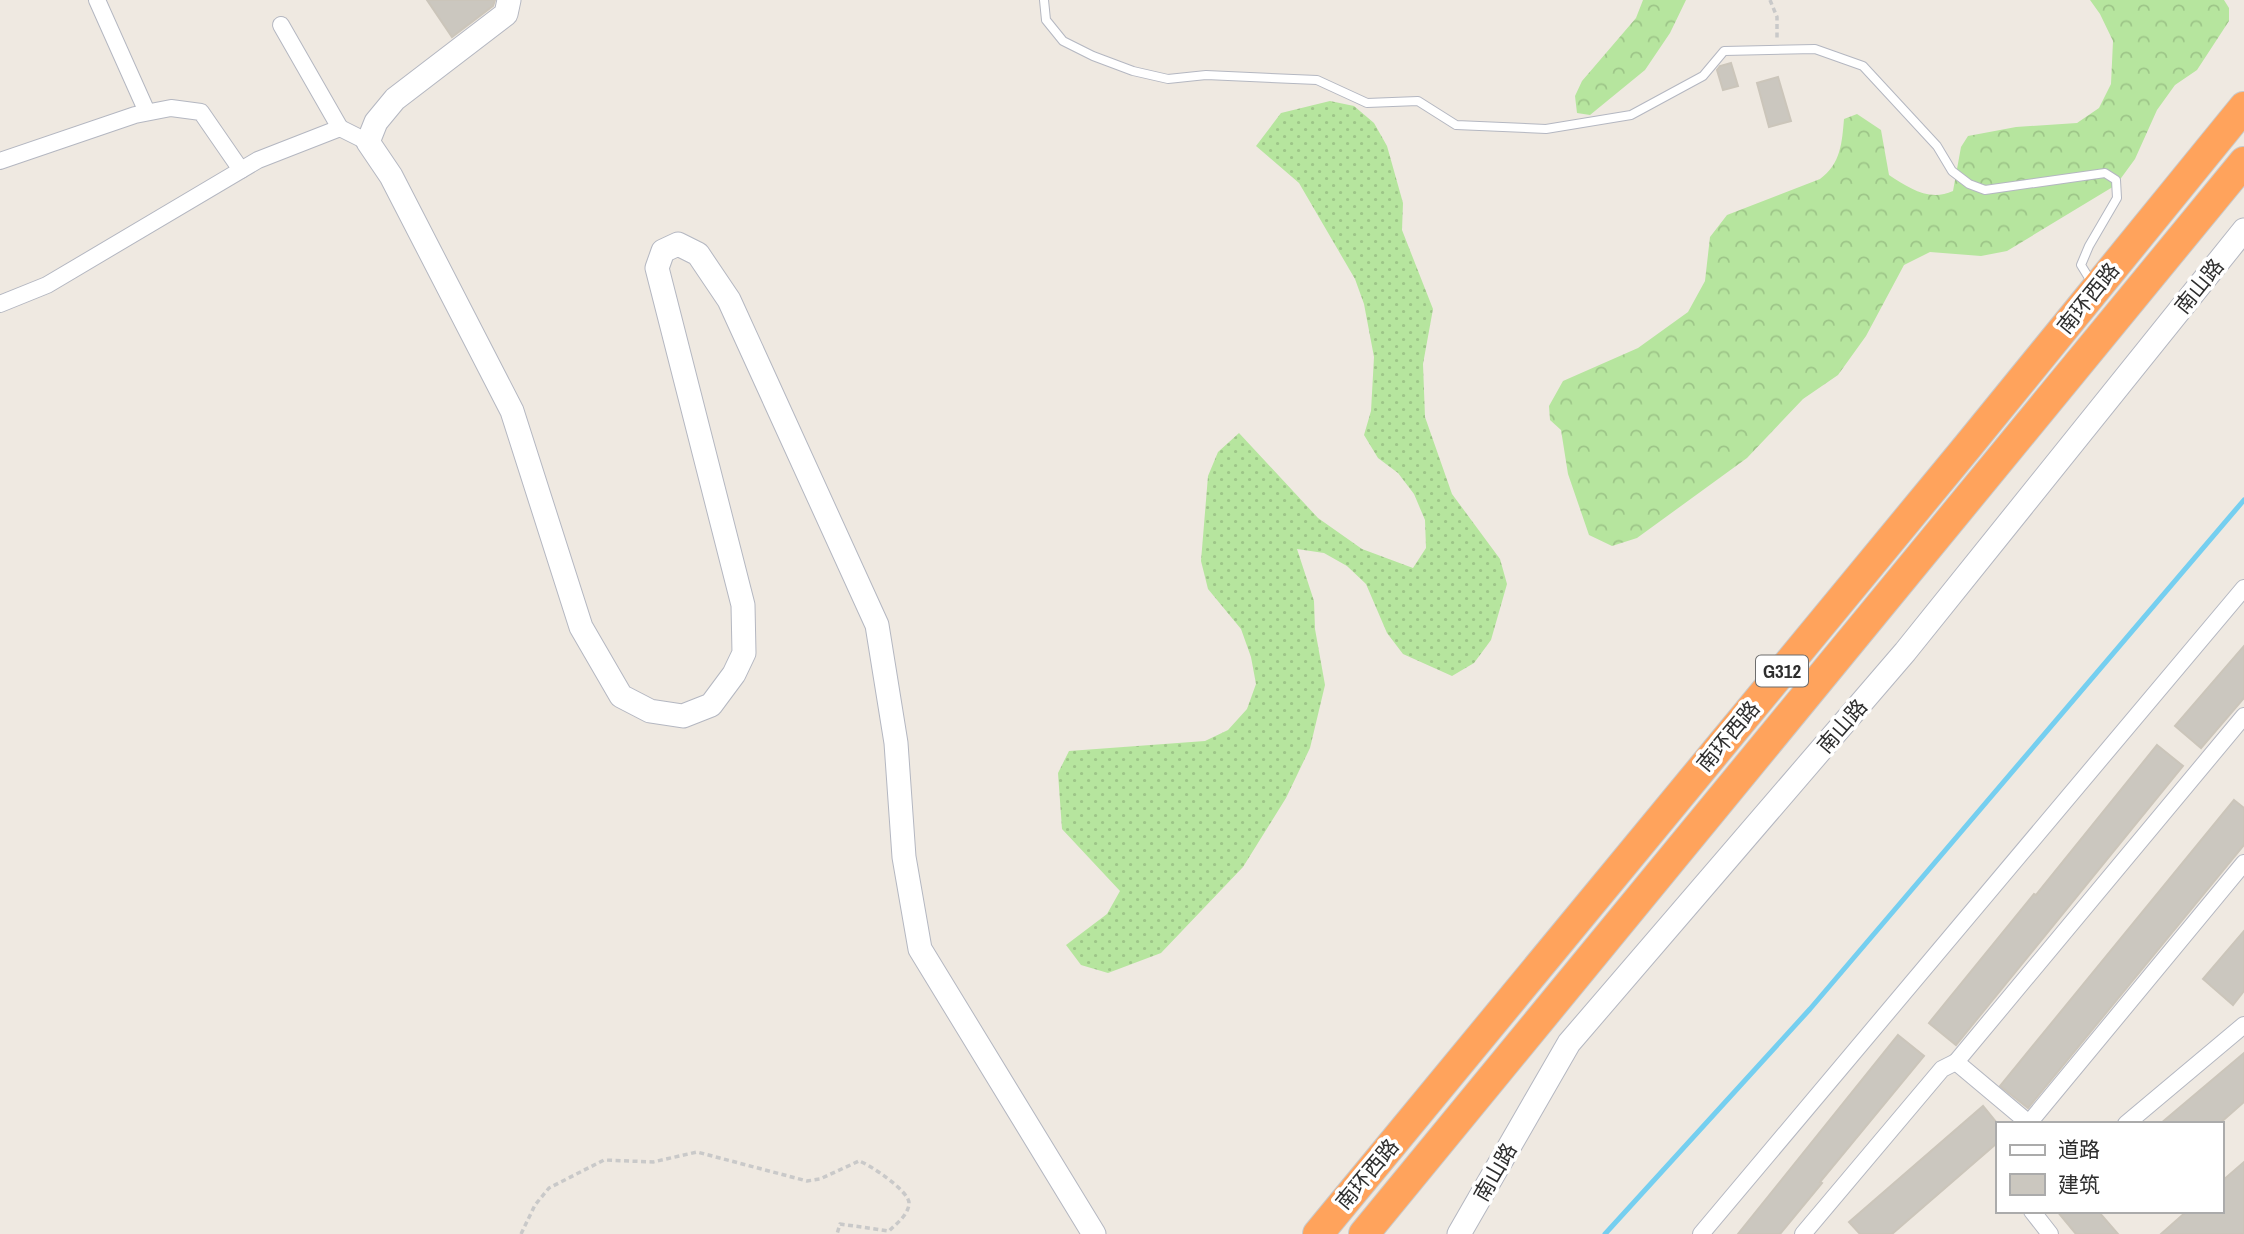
<svg xmlns="http://www.w3.org/2000/svg" width="2244" height="1234" viewBox="0 0 2244 1234" font-family="'Archivo Narrow','Noto Sans SC',sans-serif">
<style>
.grass{fill:url(#grass-dots)}
.forest{fill:url(#forest-crowns)}
.lines{fill:none;stroke-linecap:round;stroke-linejoin:round}
.stream{stroke:#75cff0;stroke-width:5}
.building{fill:#cbc7bf;stroke:#cbc5ba;stroke-width:2}
.lane-casing{stroke:#b4b7c1;stroke-width:10}
.street-casing{stroke:#b4b7c1;stroke-width:18}
.secondary-casing{stroke:#b4b7c1;stroke-width:25}
.highway-casing{stroke:#c9c9c9;stroke-width:32}
.path{stroke:#c9c9c9;stroke-width:3.5;stroke-dasharray:5 3.5;stroke-linecap:butt}
.lane{stroke:#fff;stroke-width:8}
.street{stroke:#fff;stroke-width:16}
.secondary{stroke:#fff;stroke-width:23}
.highway{stroke:#ffa35c;stroke-width:30}
.labels{text-anchor:middle;dominant-baseline:central;stroke-width:7;stroke-linejoin:round;paint-order:stroke}
.shield{fill:#fff;stroke:#6d6d6d;stroke-width:2}
.shield-label{font-size:19px;font-weight:bold;fill:#2e2e2e}
.street-label{font-size:21px;fill:#2e2e2e;stroke:#fff}
</style>
<defs>
<pattern id="grass-dots" width="8" height="8" patternUnits="userSpaceOnUse" patternTransform="scale(1.75)"><rect width="8" height="8" fill="#b6e59e"/><path d="M2 2h.1M6 6h.1" fill="none" stroke="#9dc588" stroke-width="1.8" stroke-linecap="round"/></pattern>
<pattern id="forest-crowns" width="20" height="18" patternUnits="userSpaceOnUse" patternTransform="scale(1.75)"><rect width="20" height="18" fill="#b6e59e"/><path d="M2 6a3 3 0 1 1 6 0M12 15a3 3 0 1 1 6 0" fill="none" stroke="#9dc588"/></pattern>
</defs>
<rect width="100%" height="100%" fill="#efe9e1"/>
<path class="grass" d="M1330,101l24,5 20,17 13,23 16,57 -1,27 31,79 -10,55 2,53 27,77 48,65 7,25 -16,56 -17,23 -22,13 -49,-22 -16,-21 -21,-49 -19,-18 -23,-13 -27,-4 17,52 1,28 10,56 -15,63 -24,50 -43,69 -82,86 -53,20 -27,-8 -15,-20 41,-31 13,-23 -58,-62 -4,-56 11,-22 136,-10 23,-11 19,-21 9,-25 -5,-27 -10,-28 -33,-40 -7,-28 7,-85 10,-24 21,-19 79,85 44,31 51,19 13,-20 -1,-28 -11,-26 -16,-21 -20,-15 -14,-23 7,-24 3,-54 -10,-53 -9,-25 -56,-96 -43,-37 25,-33z"/>
<g class="forest">
<path d="M1643,0h43l-16,33 -25,37 -55,45 -13,-2 -2,-17 7,-15 54,-63z"/>
<path d="M2090,0h134l5,8v13l-32,49 -22,15 -18,25 -22,49 -19,26 -109,66 -26,5 -51,-4 -26,13 -38,71 -28,39 -35,24 -56,59 -110,80 -25,8 -23,-11 -21,-61 -7,-44 -11,-10 -1,-14 14,-25 75,-33 50,-36 17,-31 5,-44 17,-22 93,-36c21,-15 22,-37 24,-60l13,-5 24,16 8,45c20,13 40,27 64,16l8,-44 7,-11 48,-9 61,-4 22,-15 12,-24 2,-43 -13,-27z"/>
</g>
<g class="lines">
<path class="stream" d="M1605,1234l205,-225 434,-509"/>
</g>
<g class="building">
<path d="M427,0h68l-2,6 -41,31z"/>
<path d="M1731,63l7,23 -15,4 -6,-20 3,-4z"/>
<path d="M1778,77l13,44 -22,6 -12,-44z"/>
<path d="M2244,646v52l-43,50 -26,-22z"/>
<path d="M2157,745l26,21 -227,279 -27,-22 105,-129 2,1z"/>
<path d="M2234,800l10,8v37l-216,263 -28,-22z"/>
<path d="M2244,931v60l-11,14 -30,-26z"/>
<path d="M1898,1035l26,21 -104,126 2,1 -42,51h-42z"/>
<path d="M2244,1053v49l-25,22h-59z"/>
<path d="M1983,1106l14,17v20l-105,91h-32l-11,-12z"/>
<path d="M2244,1162v72h-83l26,-23h34v-29z"/>
<path d="M2057,1211h41l20,23h-42z"/>
</g>
<g class="lines">
<g class="lane-casing">
<path id="lane" d="M1044,0l2,20 17,21 30,15 40,15 35,8 38,-4 111,5 50,23 51,-2 38,24 90,4 85,-14 72,-39 21,-25 91,-2 48,17 74,80 15,25 17,13 16,6 120,-17 11,7 1,18 -28,48 -8,19 11,18"/>
</g>
<g class="street-casing">
<g id="street">
<path d="M97,0l50,112"/>
<path d="M281,25l59,103"/>
<path d="M0,161l135,-46 36,-7 30,4 40,58"/>
<path d="M0,304l47,-19 211,-125 82,-32 28,14"/>
<path d="M2029,1123l215,-260"/>
<path d="M2030,1124l-74,-62 288,-346"/>
<path d="M2126,1124l118,-99"/>
<path d="M2032,1211l18,23"/>
<path d="M1701,1234l543,-646"/>
<path d="M1803,1234l139,-165 14,-7"/>
</g>
</g>
<g class="secondary-casing">
<g id="secondary">
<path d="M509,0l-3,14 -111,85 -19,23 -8,20 23,34 121,235 69,216 40,69 29,15 33,5 28,-11 23,-31 10,-21 -1,-48 -86,-337 6,-17 15,-7 20,10 31,46 148,325 19,118 8,114 16,92 174,285"/>
<path d="M1459,1234l110,-191 336,-391 339,-422"/>
</g>
</g>
<g class="highway-casing">
<g id="highway">
<path d="M1318,1234l650,-788 276,-339"/>
<path d="M1364,1234l880,-1072"/>
</g>
</g>
<g class="path">
<path d="M1770,0l7,17v22"/>
<path d="M521,1234l14,-29 14,-17 55,-28 49,2 44,-10 110,29 13,-2 39,-18c10,3 52,31 50,43 -1,11 -12,19 -20,27l-49,-7 -3,10"/>
</g>
<use href="#lane" class="lane"/>
<use href="#street" class="street"/>
<use href="#secondary" class="secondary"/>
<use href="#highway" class="highway"/>
</g>
<g class="labels">
<rect class="shield" x="1756" y="655.5" width="52" height="31" rx="5"/>
<g class="shield-label">
<text x="1782" y="671">G312</text>
</g>
<g class="street-label">
<text transform="translate(2199 286) rotate(-51)">南山路</text>
<text transform="translate(2088 298) rotate(-51)">南环西路</text>
<text transform="translate(1842 726) rotate(-49)">南山路</text>
<text transform="translate(1728 736) rotate(-50)">南环西路</text>
<text transform="translate(1495 1172) rotate(-60)">南山路</text>
<text transform="translate(1367 1174) rotate(-50)">南环西路</text>
</g>
</g>
<rect x="1996" y="1122" width="228" height="91" fill="#ffffff" stroke="#ababab" stroke-width="2"/>
<rect x="2010" y="1145" width="35" height="10" fill="#ffffff" stroke="#ababab" stroke-width="2"/>
<text x="2058" y="1157" font-size="21" fill="#2e2e2e">道路</text>
<rect x="2010" y="1174" width="35" height="21" fill="#cbc7bf" stroke="#ababab" stroke-width="2"/>
<text x="2058" y="1192" font-size="21" fill="#2e2e2e">建筑</text>
</svg>
